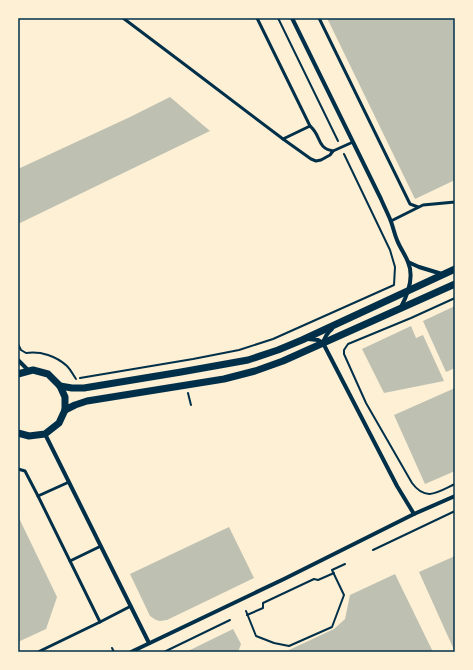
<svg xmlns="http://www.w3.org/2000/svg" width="473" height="670" viewBox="0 0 473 670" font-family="'IBM Plex Sans',sans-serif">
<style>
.building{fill:#bec0b2}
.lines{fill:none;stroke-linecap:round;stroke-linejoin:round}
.path{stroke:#003049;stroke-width:2}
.service{stroke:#003049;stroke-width:3}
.minor{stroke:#003049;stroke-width:4}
.tertiary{stroke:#003049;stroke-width:7}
.neatline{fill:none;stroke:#003049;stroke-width:1.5}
</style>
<rect width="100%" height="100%" fill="#fdf0d5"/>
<g class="building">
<path d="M327,18h128v162l-40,19z"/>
<path d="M170,97l40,34 -192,93v-55l112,-52z"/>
<path d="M455,306v62l-9,4 -23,-51z"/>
<path d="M411,326l5,12 7,-3 21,46 -60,12 -22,-44z"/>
<path d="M455,388v83l-30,13 -31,-69z"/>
<path d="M18,516l39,81 -11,32 -28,13z"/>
<path d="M229,527l25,51 -87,42 -7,1 -4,-1 -6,-4 -20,-42z"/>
<path d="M455,556v96l-36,-80z"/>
<path d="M395,574l38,78h-145l1,-2 45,-21 11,-10 5,-24z"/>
<path d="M233,629l8,15 -3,8h-52z"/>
</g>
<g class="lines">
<g class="path">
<path d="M278,18l60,123"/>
<path d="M455,298l-44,20 -63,26 -4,6v4l22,49 46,80c14,19 26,9 43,1"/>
<path d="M18,344l3,6 5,3c15,-2 30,3 41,13 4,4 6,9 9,13"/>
<path d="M80,378l113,-19 46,-9 34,-11 121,-54 1,-18 -5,-17 -46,-96"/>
<path d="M188,393l3,12"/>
<path d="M373,550l82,-39"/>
<path d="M246,611l10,25 18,7 15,3 43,-19 12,-32 -12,-25 13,-6"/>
<path d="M247,615l16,-7v-5l51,-24 4,1 16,-7"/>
<path d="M112,648l2,4"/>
<path d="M164,652l66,-32"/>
</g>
<g class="service">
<path d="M123,18l65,49 95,72 27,-13 -53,-108"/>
<path d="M319,18l91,186 8,3"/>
<path d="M310,126c12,10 6,22 23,25"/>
<path d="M283,139l28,20 5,2 5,-1 9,-5 3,-4 20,-9"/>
<path d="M391,221l32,-16 32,-3"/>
<path d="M18,469l7,2 13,25"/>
<path d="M69,482l-31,14 62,126 31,-16"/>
<path d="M70,561l31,-15"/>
<path d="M38,652l62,-30"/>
</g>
<g class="minor">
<path d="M292,18l89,181c3,7 6,13 9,20 3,7 4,14 7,21 3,8 8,14 11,22 6,14 0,32 -7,45"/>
<path d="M408,262l11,5 23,7"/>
<path d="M308,339l10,1 5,3 74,143 17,28"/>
<path d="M323,343c2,-7 4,-10 9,-14"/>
<path d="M18,360l11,11"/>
<path d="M45,434l104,209"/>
<path d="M131,652l153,-73 130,-65 41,-18"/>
</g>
<g class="tertiary">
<path d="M18,374l11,-3 4,-1 15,4 12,12 5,11v13l-6,13 -14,11 -16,2 -11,-3"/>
<path d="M60,386l12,2h12l97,-16 67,-12 30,-10 24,-10 153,-71"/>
<path d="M65,410l10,-5 12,-4 137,-22 31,-8 28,-10 172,-77"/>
</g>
</g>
<rect width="473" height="670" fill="none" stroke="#fdf0d5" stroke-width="38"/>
<rect x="19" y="19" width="435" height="632" class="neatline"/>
</svg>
